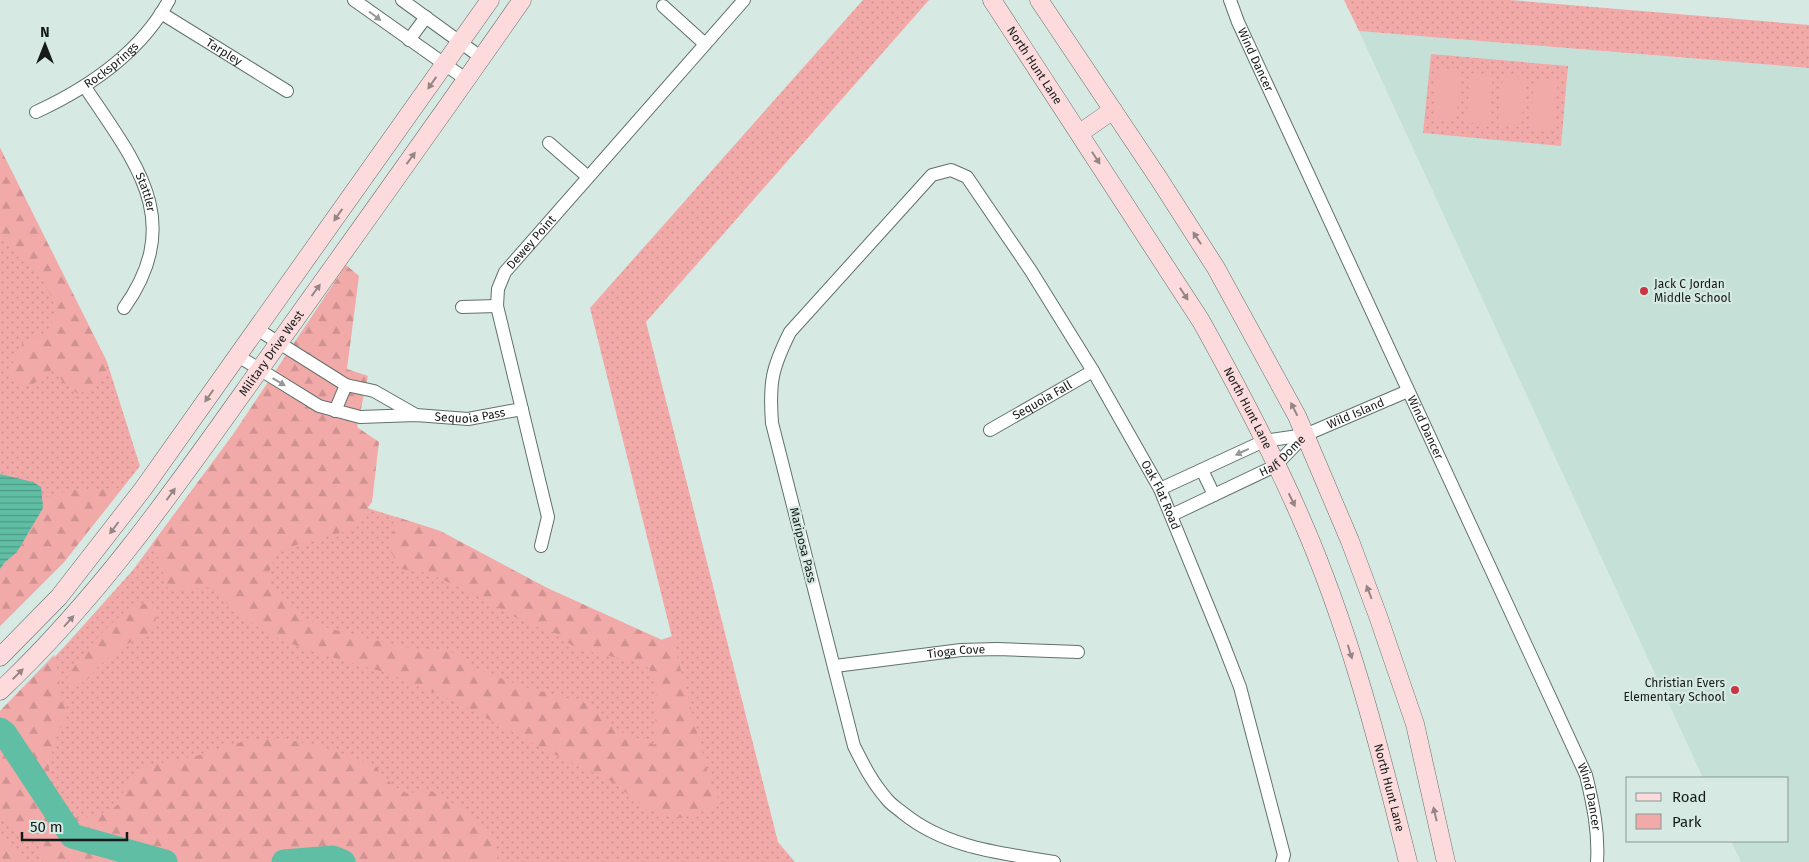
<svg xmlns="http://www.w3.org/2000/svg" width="1809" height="862" viewBox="0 0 1809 862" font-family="'Fira Sans',sans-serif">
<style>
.built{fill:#c5e0d7}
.green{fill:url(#green-dots)}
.forest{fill:url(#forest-firs)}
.pitch{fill:#f2aaa9}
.water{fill:url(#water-rules)}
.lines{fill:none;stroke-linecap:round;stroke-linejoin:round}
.river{stroke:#5fbea4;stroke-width:25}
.street-casing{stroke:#61716c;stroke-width:14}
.secondary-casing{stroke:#61716c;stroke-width:19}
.street{stroke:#fff;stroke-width:12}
.secondary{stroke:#fddbdc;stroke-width:18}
.oneway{fill:#969898}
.oneway2{fill:#958584}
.poi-dot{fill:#c83745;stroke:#d7e9e3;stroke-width:2}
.labels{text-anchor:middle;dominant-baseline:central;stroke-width:4.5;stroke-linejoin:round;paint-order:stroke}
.street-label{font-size:12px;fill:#151b19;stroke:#d7e9e3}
.poi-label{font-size:12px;fill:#151b19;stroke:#d7e9e3;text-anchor:start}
</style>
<defs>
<pattern id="green-dots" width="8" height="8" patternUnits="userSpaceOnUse" patternTransform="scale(1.25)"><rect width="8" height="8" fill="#f2aaa9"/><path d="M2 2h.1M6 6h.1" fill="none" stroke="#cf9291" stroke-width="1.8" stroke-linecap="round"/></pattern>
<pattern id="forest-firs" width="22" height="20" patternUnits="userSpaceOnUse" patternTransform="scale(1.25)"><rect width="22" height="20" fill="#f2aaa9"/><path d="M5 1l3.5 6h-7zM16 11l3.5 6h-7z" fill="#cf9291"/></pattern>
<pattern id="water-rules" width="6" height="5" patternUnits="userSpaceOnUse" patternTransform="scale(1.25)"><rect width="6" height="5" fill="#5fbea4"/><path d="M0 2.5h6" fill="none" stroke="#4d9a85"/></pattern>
</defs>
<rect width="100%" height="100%" fill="#d7e9e3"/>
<path class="built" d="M1359,31l450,37v794h-68l-10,-21h57v-63h-85z"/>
<g class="green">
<path d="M863,0h66l-283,322 132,520 17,20h-795v-148l64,-67 69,-77 99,-134 126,69 82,26 107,57 115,52 10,-3 -82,-329z"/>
<path d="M1344,0h166l299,25v43l-450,-37z"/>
<path d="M1431,54l137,12 -7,80 -138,-13z"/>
<path d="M0,148l107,214 33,104 -76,96 -64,64z"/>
</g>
<g class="forest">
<path d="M0,148l107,214c-2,23 -9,25 -29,32l-13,-10 -12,-15 -20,15 -15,3 -11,-13 17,-33 22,-7c2,-6 7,-12 8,-18 6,-26 -37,-65 -54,-81z"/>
<path d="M346,265l13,11 -12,93 21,7 -11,51 22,15 -7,60 -21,28 -58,16 -17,9 -8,19 4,15 20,21 28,16 82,21 50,5 21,15 51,20 59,15 38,30 34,13 1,-60 -7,-17 -17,-7 -55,-12 -22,-16 -29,-10 -50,-28 -48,-22 -27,-4 -12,-20 8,-32 43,14 107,57 114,52 11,-4 38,146 11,22 -40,14 -34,-9 -36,-28 -68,-32 -36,-20 -57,-30 -63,-26 -83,-24 -38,-16 -34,-25 -22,-21 -41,4 -16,-48 79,-107z"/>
<path d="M122,488l-58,74 -64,64v-57l5,-7 12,-10 26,-44v-9l26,-9z"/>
<path d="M152,602l4,15 -2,13 -36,19 -20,18 -11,13 -13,7 -6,-2 -2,-4c11,-23 42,-58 64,-72 7,-4 14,-5 22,-7z"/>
<path d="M54,655l5,21 1,21 8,15 -3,11 -8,9 -4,15 -4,20 1,17 15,29 14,6 31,-8 11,-9 3,-14 10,-15 5,-3 9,-4 52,-11 48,-15 18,-2 14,1 21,3 38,10 38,16 6,8 11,10 12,7 25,-2 23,13 16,10 14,14 12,14 2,20h-455c-4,-26 -14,-21 -31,-32 -4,-3 -8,-9 -11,-13l-1,-106z"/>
<path d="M0,834l27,28h-27z"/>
</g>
<g class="pitch">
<path d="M1438,70l23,2 -5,49 -23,-2z"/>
<path d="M1471,73l22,2 -5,50 -22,-3z"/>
<path d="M1503,76l23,2 -5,49 -23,-2z"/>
<path d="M1534,79l24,2 -5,50 -23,-2z"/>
</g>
<path class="water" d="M0,474l33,8 8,5 2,21 -26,44 -12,10 -5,7z"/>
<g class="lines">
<g class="river">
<path d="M0,730l5,4 67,102 93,26"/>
<path d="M284,862l49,-4 10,4"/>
</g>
<g class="street-casing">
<g id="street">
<path d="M354,0l113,80"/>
<path d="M402,0l80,58"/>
<path id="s1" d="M1230,0l8,22 348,753c7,29 13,57 11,87"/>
<path d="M663,6l42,38"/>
<path id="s2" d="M161,13l126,78"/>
<path d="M409,40l17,-23"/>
<path id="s3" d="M85,87c49,74 102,133 39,221"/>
<path id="s4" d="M36,112c52,-24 105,-60 133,-112"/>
<path d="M549,143l39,34"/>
<path d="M462,307l35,-1"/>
<path d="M257,329l89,56 28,6 42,24"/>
<path id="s5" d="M238,356l81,50 41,11 56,-2 52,4 54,-10"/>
<path d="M335,411l11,-26"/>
<path id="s6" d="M990,430l103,-59"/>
<path d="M1202,470l12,25"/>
<path id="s7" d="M1160,489l104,-48 41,-6 103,-44"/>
<path id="s8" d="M1172,515l103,-49 30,-31"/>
<path id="s9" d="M541,546l7,-29 -51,-211 1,-17 7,-17 239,-272"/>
<path id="s10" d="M835,666l126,-16 36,-1 81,3"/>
<path id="s11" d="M1054,862c-53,-9 -108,-14 -151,-49 -6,-5 -13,-9 -17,-15 -14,-16 -23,-34 -32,-52l-82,-323c-3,-41 0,-55 18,-91l142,-157 19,-5 16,7 64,94 62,100 67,118 61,149 19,49 44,168 -2,7"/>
</g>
</g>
<g class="secondary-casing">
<g id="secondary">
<path id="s12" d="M992,0l209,321c35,63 70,128 99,195 49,111 79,229 108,346"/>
<path d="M1039,0l120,179 57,89 81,148 53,125 28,75 37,108 31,138"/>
<path d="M1080,133l33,-23"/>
<path d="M0,657l59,-60 84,-108 347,-489"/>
<path id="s13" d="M0,691c104,-98 183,-214 265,-329 86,-120 172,-240 257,-362"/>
</g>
</g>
<use href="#street" class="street"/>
<use href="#secondary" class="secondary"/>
</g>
<defs><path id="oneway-solid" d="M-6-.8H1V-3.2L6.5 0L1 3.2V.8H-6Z" transform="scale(1.25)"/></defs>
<g class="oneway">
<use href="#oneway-solid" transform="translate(375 16) rotate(37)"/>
<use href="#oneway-solid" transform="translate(279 382) rotate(31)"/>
<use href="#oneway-solid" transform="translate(1242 452) rotate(155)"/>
</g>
<g class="oneway2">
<use href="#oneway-solid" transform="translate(432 83) rotate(125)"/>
<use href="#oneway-solid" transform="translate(411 158) rotate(-54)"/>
<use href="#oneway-solid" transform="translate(1096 158) rotate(57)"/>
<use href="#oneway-solid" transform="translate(338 215) rotate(125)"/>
<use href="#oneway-solid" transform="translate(1197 238) rotate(-123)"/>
<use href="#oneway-solid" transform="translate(316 290) rotate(-54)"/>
<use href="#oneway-solid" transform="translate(1184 294) rotate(57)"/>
<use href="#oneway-solid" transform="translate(209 396) rotate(125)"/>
<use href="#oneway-solid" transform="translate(1294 409) rotate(-117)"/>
<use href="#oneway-solid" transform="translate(171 494) rotate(-54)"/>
<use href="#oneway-solid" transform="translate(1292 500) rotate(64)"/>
<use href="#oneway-solid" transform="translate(114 528) rotate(127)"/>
<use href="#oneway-solid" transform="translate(1369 592) rotate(-111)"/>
<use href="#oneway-solid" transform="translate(69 621) rotate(-48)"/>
<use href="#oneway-solid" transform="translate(1350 652) rotate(73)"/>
<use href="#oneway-solid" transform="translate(18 674) rotate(-44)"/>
<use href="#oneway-solid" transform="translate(1435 814) rotate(-103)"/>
</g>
<g class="poi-dot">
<circle cx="1644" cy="291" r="5"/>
<circle cx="1735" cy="690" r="5"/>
</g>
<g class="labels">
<g class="street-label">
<text stroke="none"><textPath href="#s2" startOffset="74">Tarpley</textPath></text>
<text stroke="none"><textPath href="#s1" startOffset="65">Wind Dancer</textPath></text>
<text stroke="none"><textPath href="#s4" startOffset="89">Rocksprings</textPath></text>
<text stroke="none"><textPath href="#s12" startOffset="78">North Hunt Lane</textPath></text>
<text stroke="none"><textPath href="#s3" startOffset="122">Stattler</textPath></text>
<text stroke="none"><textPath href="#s9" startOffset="322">Dewey Point</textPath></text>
<text stroke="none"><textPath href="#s13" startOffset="434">Military Drive West</textPath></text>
<text stroke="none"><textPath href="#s6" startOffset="60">Sequoia Fall</textPath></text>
<text stroke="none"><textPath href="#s12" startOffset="482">North Hunt Lane</textPath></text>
<text stroke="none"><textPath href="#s5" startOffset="248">Sequoia Pass</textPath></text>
<text stroke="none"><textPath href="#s7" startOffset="211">Wild Island</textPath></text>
<text stroke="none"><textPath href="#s1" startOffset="470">Wind Dancer</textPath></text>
<text stroke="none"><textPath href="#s8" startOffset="126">Half Dome</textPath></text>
<text stroke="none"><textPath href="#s11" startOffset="1294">Oak Flat Road</textPath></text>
<text transform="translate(803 545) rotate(76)">Mariposa Pass</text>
<text stroke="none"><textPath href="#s10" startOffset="122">Tioga Cove</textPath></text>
<text stroke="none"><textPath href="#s12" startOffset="888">North Hunt Lane</textPath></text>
<text stroke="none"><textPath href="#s1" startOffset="875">Wind Dancer</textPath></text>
</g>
<g class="poi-label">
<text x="1654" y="284">Jack C Jordan<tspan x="1654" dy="14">Middle School</tspan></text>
<text x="1725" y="683" text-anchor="end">Christian Evers<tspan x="1725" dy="14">Elementary School</tspan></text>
</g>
</g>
<rect x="1626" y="777" width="162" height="65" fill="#d7e9e3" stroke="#899792"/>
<rect x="1636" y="793" width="25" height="8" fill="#fddbdc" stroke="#899792"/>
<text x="1672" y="802" font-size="15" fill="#151b19">Road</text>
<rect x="1636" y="814" width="25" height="15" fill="#f2aaa9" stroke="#899792"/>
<text x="1672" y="827" font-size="15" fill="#151b19">Park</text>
<g transform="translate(45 45)" stroke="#d7e9e3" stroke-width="4" paint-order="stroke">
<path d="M0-4L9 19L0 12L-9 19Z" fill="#151b19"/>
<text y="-8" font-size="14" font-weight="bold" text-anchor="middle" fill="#151b19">N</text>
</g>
<path d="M22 832v8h105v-8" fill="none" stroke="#151b19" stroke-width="2.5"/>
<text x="30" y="832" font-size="15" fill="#151b19" stroke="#d7e9e3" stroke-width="4" paint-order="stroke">50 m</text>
</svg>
